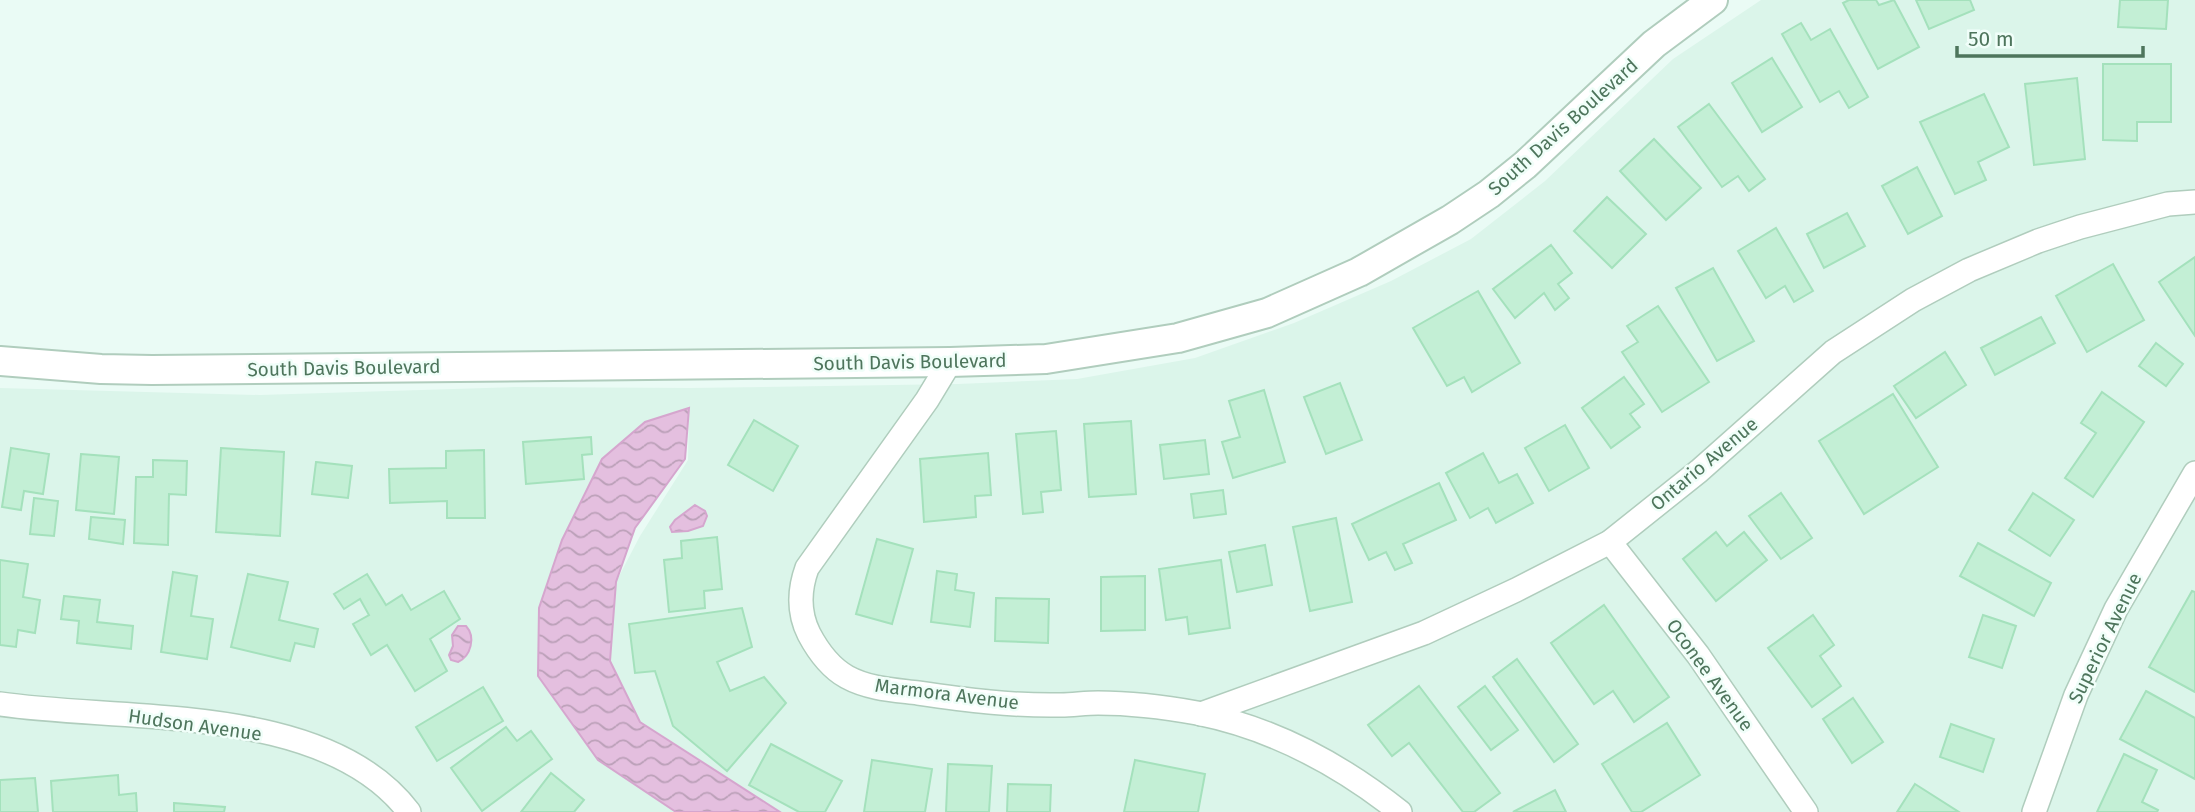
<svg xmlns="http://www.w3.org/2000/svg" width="2195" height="812" viewBox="0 0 2195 812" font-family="'Fira Sans',sans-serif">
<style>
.residential{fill:#dbf5ea}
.water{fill:url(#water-waves);stroke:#d5a6ce;stroke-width:2}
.building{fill:#c3efd5;stroke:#a4e1bc;stroke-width:2}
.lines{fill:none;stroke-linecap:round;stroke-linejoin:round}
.minor-casing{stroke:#b0cdbd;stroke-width:26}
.tertiary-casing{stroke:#b0cdbd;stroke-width:32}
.minor{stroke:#fff;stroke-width:23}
.tertiary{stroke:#fff;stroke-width:28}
.labels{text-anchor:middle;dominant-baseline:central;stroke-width:5;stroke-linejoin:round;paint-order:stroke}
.street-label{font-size:19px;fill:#4e755c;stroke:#f0fef9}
</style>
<defs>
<pattern id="water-waves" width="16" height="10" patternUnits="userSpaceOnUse" patternTransform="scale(1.75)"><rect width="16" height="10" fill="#e4bfdf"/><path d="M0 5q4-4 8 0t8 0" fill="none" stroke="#bba0b8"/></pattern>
</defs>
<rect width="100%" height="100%" fill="#eafbf5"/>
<path class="residential" d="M1761,0h434v812h-1414l-141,-91 -30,-60 6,-79 24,-46 48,-76 1,-51 -87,50 -40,81 -23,69v67l59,84 78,52h-676v-424l260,7 254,-8 176,1 268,-4 119,-5 118,-21 99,-35 97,-42 80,-42 74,-58 128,-122z"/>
<g class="water">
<path d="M689,408l-4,51 -50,69 -19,54 -6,79 30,61 140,90h-104l-78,-52 -60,-84 1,-68 23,-68 40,-81 43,-37z"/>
<path d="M695,505l10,6 2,5 -4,10 -15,5 -16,1 -2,-5 5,-7z"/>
<path d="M458,626h8c10,11 5,30 -8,36l-7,-2 -2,-5 4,-9 -1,-11z"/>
</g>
<g class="building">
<path d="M1849,0h27l3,5 15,-5 25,47 -41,22 -35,-66z"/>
<path d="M1916,0h54l4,10 -45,19z"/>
<path d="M2120,0h48l-2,29 -48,-2z"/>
<path d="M1801,23l10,17 19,-11 38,68 -19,11 -10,-17 -19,11 -38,-68z"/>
<path d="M1772,58l30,49 -40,25 -30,-49z"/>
<path d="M2103,64h68v58h-34v19l-34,-1z"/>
<path d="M2077,78l8,81 -51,6 -9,-81z"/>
<path d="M1984,94l25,53 -31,15 8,18 -31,14 -35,-72z"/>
<path d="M1709,104l56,75 -16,12 -11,-15 -16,11 -44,-60z"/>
<path d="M1654,139l47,49 -35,32 -46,-49z"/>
<path d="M1917,167l25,49 -34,18 -26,-48z"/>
<path d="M1607,197l39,37 -34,34 -38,-37z"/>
<path d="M1847,213l18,33 -41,22 -17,-34z"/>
<path d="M1776,228l37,63 -19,11 -9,-16 -19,12 -28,-47z"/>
<path d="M1551,245l21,28 -14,11 11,14 -14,12 -11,-17 -29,25 -22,-29z"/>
<path d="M2195,257v79l-36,-54z"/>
<path d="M2113,264l31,56 -57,32 -31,-56z"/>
<path d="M1713,268l41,73 -37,20 -41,-73z"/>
<path d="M1478,291l42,72 -48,29 -8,-15 -17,9 -34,-58z"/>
<path d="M1658,306l51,76 -47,30 -40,-60 16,-10 -11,-16z"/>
<path d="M2041,317l14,26 -60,32 -14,-27z"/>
<path d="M2156,343l27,21 -17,22 -27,-20z"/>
<path d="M1945,352l21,33 -50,33 -22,-32z"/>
<path d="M1624,377l20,27 -14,10 10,13 -29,21 -29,-40z"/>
<path d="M1340,383l22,57 -36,14 -22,-57z"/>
<path d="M1264,390l21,72 -52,16 -11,-36 18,-5 -11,-36z"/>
<path d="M2102,392l42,30 -51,75 -28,-19 31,-45 -15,-10z"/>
<path d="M1893,394l45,73 -74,47 -45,-73z"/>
<path d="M754,420l44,26 -25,45 -45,-26z"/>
<path d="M1131,421l5,73 -47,3 -5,-73z"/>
<path d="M1565,425l24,43 -40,23 -24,-43z"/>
<path d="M1056,431l5,59 -20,2 2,20 -20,2 -7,-80z"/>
<path d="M591,437l1,17 -10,1 2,24 -58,5 -3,-42z"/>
<path d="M1205,440l4,34 -45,5 -4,-34z"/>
<path d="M11,448l38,6 -6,40 -19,-3 -3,19 -19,-3z"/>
<path d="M221,448l63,4 -4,84 -64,-4z"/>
<path d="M484,450l1,68h-38v-17l-57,2 -1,-34 57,-1v-17z"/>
<path d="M988,453l3,42 -16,1 1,21 -52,5 -4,-63z"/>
<path d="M1483,453l16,30 18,-9 16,29 -37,20 -8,-15 -18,10 -24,-45z"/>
<path d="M81,454l38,3 -5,57 -38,-4z"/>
<path d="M153,460l34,1 -1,34 -17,-1 -1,51 -34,-2 2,-66h17z"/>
<path d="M316,462l36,4 -4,32 -36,-4z"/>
<path d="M1439,483l17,37 -53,24 9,19 -17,7 -9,-18 -17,8 -17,-36z"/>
<path d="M1223,490l3,24 -32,4 -3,-24z"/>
<path d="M1781,493l31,45 -31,21 -32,-43z"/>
<path d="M2033,493l41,27 -24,36 -41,-26z"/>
<path d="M34,498l24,3 -4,35 -24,-2z"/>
<path d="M91,517l34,3 -2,24 -34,-5z"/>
<path d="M1336,518l16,84 -42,9 -17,-84z"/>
<path d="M1716,532l11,14 17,-14 23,28 -51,41 -33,-42z"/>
<path d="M717,537l5,52 -18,2 1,17 -36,4 -5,-52 18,-2 -1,-17z"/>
<path d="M877,539l36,10 -21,75 -36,-10z"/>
<path d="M1978,543l73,40 -17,33 -74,-40z"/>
<path d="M1265,545l7,40 -35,7 -8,-40z"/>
<path d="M0,560l28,4 -5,33 17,3 -5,33 -17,-3 -2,17 -16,-2z"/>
<path d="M1221,560l9,68 -41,6 -2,-17 -21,3 -7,-51z"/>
<path d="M937,571l20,3 -2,16 19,3 -4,34 -39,-5z"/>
<path d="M173,572l24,4 -6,40 22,3 -6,40 -46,-7z"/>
<path d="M248,574l40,8 -9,38 39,9 -4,18 -19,-4 -5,18 -59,-14z"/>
<path d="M367,574l19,31 16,-10 9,15 33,-19 16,28 -30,20 17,32 -32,20 -28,-46 -16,10 -18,-31 16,-9 -9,-16 -16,10 -10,-15z"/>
<path d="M1145,576v54l-44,1v-54z"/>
<path d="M2192,591l3,1v100l-46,-25z"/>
<path d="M64,596l36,4 -3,22 36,4 -2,23 -54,-6 2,-22 -18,-2z"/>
<path d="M996,598l53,1 -1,44 -53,-2z"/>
<path d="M1604,605l65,92 -35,25 -21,-31 -19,13 -43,-61z"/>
<path d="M742,608l10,39 -35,15 13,29 34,-14 22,26 -59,68 -54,-45 -18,-55 -20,2 -6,-49z"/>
<path d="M1813,615l21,30 -14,11 21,30 -29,21 -44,-59z"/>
<path d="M1983,615l33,11 -14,42 -33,-11z"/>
<path d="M1517,659l61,85 -24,18 -61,-85z"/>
<path d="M1419,686l81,107 -26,19h-11l-54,-69 -17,13 -24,-31z"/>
<path d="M1485,686l33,44 -27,20 -33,-43z"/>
<path d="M483,687l20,34 -66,40 -21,-34z"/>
<path d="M2146,691l49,27v61l-75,-40z"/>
<path d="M1853,698l30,44 -31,21 -29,-44z"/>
<path d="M1667,723l33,52 -59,37h-9l-30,-48z"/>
<path d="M1951,724l43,15 -11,33 -43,-15z"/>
<path d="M506,727l11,14 14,-10 21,28 -70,52 -31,-43z"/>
<path d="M771,744l71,37 -17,31h-26l-50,-27z"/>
<path d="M2124,754l33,16 -15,32 16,8 -1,2h-60z"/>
<path d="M872,760l60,9 -7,43h-61z"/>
<path d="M1135,760l70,14 -7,38h-74z"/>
<path d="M948,764l44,2 -3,46h-43z"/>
<path d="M551,773l33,27 -10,12h-53z"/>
<path d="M118,775l1,20 17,-2 1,19h-84l-2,-31z"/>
<path d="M35,778l3,34h-38v-32z"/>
<path d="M1008,784l43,1 -1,27h-43z"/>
<path d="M1915,784l44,28h-62z"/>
<path d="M1555,790l11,22h-53z"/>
<path d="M174,803l51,4 -1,5h-50z"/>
</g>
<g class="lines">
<g class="minor-casing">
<g id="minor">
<path d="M950,362l-23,38 -120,168c-8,22 -9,44 2,66 9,17 20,33 38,43 22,12 47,13 71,16 48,7 95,13 143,12 12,0 24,-2 37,-2 34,0 66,4 99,10 75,15 144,52 203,99"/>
<path d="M1610,542l88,113 108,157"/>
<path d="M0,704c122,18 326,-2 409,108"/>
<path d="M1201,714l223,-81 92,-43 94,-48 89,-71 134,-119 80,-52 56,-30 69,-29 42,-14 88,-23 27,-2"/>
<path d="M2034,812l42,-117 40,-86 79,-136"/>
</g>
</g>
<g class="tertiary-casing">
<path id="tertiary" d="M0,361l101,8 51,1 798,-8 96,-3 132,-21 89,-25 92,-41 91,-52 39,-26 36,-29 129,-121 59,-44"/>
</g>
<use href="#minor" class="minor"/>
<use href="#tertiary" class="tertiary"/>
</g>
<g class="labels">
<g class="street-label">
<text transform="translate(1563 127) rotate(-42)">South Davis Boulevard</text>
<text transform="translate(910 362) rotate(-1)">South Davis Boulevard</text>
<text transform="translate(344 368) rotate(-1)">South Davis Boulevard</text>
<text transform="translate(1704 464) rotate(-40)">Ontario Avenue</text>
<text transform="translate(2105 638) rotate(-64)">Superior Avenue</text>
<text transform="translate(1710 675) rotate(54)">Oconee Avenue</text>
<text transform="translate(947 694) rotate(7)">Marmora Avenue</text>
<text transform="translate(195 725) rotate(8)">Hudson Avenue</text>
</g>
</g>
<path d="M1957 46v10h186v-10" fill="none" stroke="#4e755c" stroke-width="3.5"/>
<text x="1968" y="46" font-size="21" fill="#4e755c" stroke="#f0fef9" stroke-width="5" paint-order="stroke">50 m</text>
</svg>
